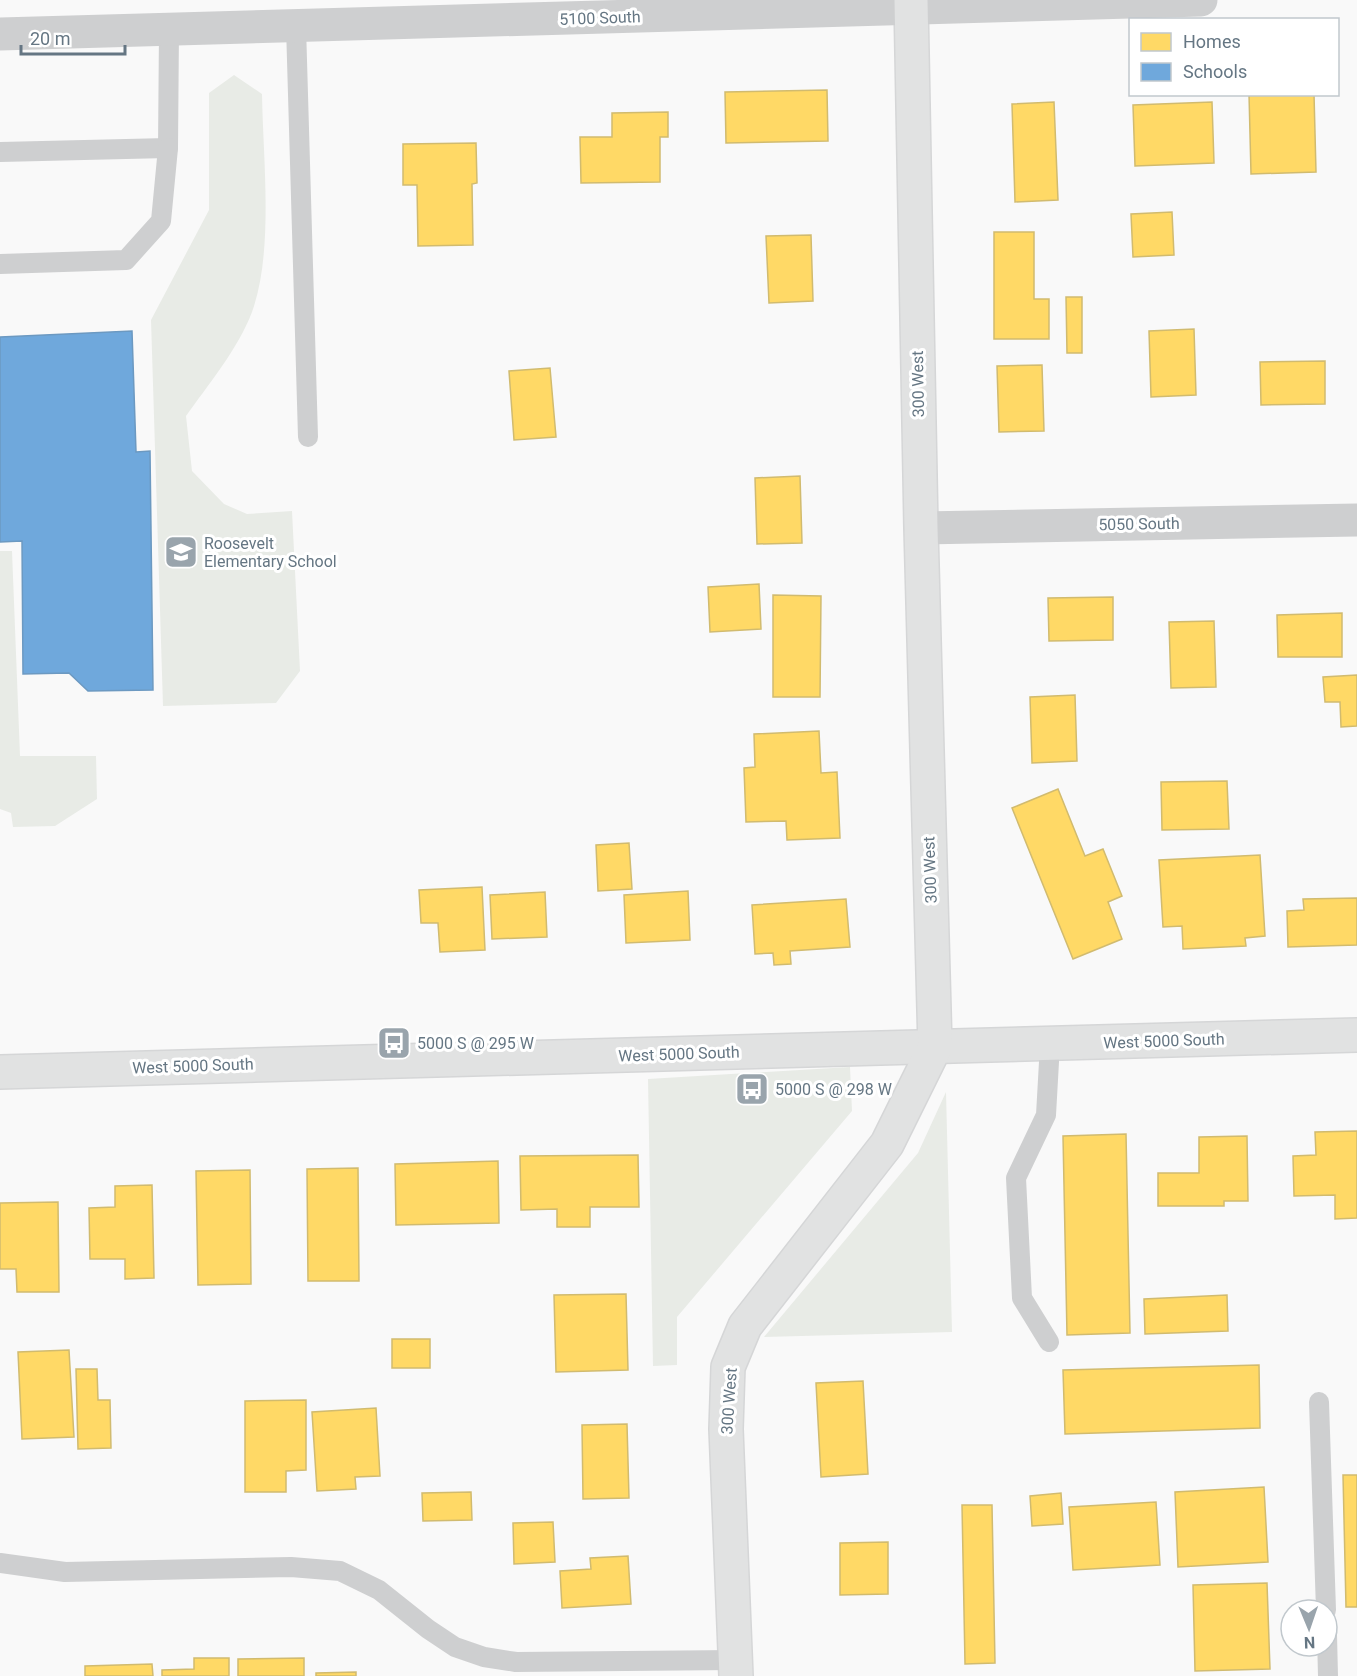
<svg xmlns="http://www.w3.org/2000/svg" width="1357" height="1676" viewBox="0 0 1357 1676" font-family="Roboto,sans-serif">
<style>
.green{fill:#e8ebe6}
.homes{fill:#ffd966;stroke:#d1bb6f;stroke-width:1.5}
.schools{fill:#6fa8dc;stroke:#6c99c1;stroke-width:1.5}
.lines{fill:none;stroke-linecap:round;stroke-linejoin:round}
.secondary-casing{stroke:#d5d6d7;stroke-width:36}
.lane{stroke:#cecfd0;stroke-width:20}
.street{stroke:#cecfd0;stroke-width:33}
.secondary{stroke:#e1e2e2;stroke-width:33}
.labels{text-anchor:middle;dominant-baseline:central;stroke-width:6;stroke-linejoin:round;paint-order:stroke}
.street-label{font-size:16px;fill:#657683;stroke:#fff}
.poi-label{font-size:16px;fill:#657683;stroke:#fff;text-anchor:start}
</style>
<rect width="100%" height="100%" fill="#f9f9f9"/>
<g class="green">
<path d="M234,75l28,19c1,66 12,157 -10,218 -14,37 -44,73 -66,104l6,55 32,33 23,10 45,-3 8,160 -24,32 -113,3 -12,-386 58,-110v-117z"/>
<path d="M0,551h12l8,205h76l1,43 -42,27 -42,1 -2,-14 -11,-4z"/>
<path d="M850,1067l2,44 -175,206v48l-24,1 -5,-287z"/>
<path d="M946,1092l6,240 -188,5 154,-184z"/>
</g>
<g class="homes">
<path d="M827,90l1,51 -102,2 -1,-51z"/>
<path d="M1249,94h65l2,78 -65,2z"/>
<path d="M1054,102l4,98 -43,2 -3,-98z"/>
<path d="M1212,102l2,61 -79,3 -2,-61z"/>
<path d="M668,112v25h-8v45l-79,1 -1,-46h32v-24z"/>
<path d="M476,143l1,40 -5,1 1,61 -55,1 -1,-61h-14v-41z"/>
<path d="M1172,212l2,43 -41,2 -2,-43z"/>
<path d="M994,232h40v67h15v40h-55z"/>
<path d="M811,235l2,66 -44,2 -3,-67z"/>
<path d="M1066,297h16v56h-15z"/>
<path d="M1194,329l2,66 -45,2 -2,-66z"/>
<path d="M1325,361v43l-64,1 -1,-43z"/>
<path d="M1042,365l2,66 -45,1 -2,-66z"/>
<path d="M550,368l6,69 -42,3 -5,-69z"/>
<path d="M800,476l2,67 -45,1 -2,-66z"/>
<path d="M759,584l2,45 -51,3 -2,-45z"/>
<path d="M773,595l48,1 -1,101h-47z"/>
<path d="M1113,597v43l-64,1 -1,-43z"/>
<path d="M1342,613v44h-64l-1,-42z"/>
<path d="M1214,621l2,66 -45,1 -2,-66z"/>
<path d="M1357,675v51l-16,1 -1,-25h-15l-2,-25z"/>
<path d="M1075,695l2,66 -45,2 -2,-66z"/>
<path d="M819,731l2,42 16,-1 3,66 -53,2 -1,-19 -40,1 -2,-54 11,-1 -1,-33z"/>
<path d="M1227,781l2,48 -67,1 -1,-48z"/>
<path d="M1058,789l27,67 18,-7 19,47 -14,6 14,37 -49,20 -61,-151z"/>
<path d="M629,843l3,46 -34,2 -2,-46z"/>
<path d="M1260,855l5,81 -20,2 1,8 -63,3 -1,-23 -19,1 -4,-67z"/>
<path d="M482,887l3,63 -45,2 -2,-29h-17l-2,-33z"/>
<path d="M688,891l2,49 -64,3 -2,-48z"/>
<path d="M545,892l2,45 -55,2 -2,-44z"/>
<path d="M1357,898v47l-69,2 -1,-36 17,-1 -1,-11z"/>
<path d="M846,899l4,48 -60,4 1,13 -17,1 -1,-12 -18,1 -3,-49z"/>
<path d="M1357,1131v87l-22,1v-24l-41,1 -1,-40 23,-1 -1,-23z"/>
<path d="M1126,1134l4,199 -63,2 -4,-199z"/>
<path d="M1247,1136l1,65h-24v5h-66v-33h41v-36z"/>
<path d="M638,1155l1,52h-49v20h-33v-18l-36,1 -1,-54z"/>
<path d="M498,1161l1,62 -103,2 -1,-61z"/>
<path d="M358,1168l1,113h-51l-1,-112z"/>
<path d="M250,1170l1,114 -53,1 -2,-114z"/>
<path d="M152,1185l2,93 -29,1v-20h-35l-1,-51 26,-1v-21z"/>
<path d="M58,1202l1,90h-42l-1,-23h-16v-66z"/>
<path d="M626,1294l2,76 -72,2 -2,-77z"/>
<path d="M1227,1295l1,36 -83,3 -1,-35z"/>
<rect x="392" y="1339" width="38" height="29"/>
<path d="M69,1350l5,87 -52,2 -4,-87z"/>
<path d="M1259,1365l1,63 -195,6 -2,-64z"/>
<path d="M76,1369h21l1,31h12l1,48 -33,1z"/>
<path d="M863,1381l5,93 -47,3 -5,-94z"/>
<path d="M306,1400v70l-20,1v21h-41v-91z"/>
<path d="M376,1408l4,68 -25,1 1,12 -39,2 -5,-79z"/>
<path d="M627,1424l2,74 -46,1 -1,-74z"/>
<path d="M1343,1475h14v132h-11z"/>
<path d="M1264,1487l4,75 -90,5 -3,-75z"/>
<path d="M471,1492l1,28 -49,1 -1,-28z"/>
<path d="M1061,1493l2,31 -31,2 -2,-30z"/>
<path d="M1156,1502l4,63 -87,5 -4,-63z"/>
<path d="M962,1505h30l3,158 -30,1z"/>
<path d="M553,1522l2,40 -41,2 -1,-41z"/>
<path d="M888,1542v52l-48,1v-52z"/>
<path d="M628,1556l3,48 -69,4 -2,-37 31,-2 -1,-11z"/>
<path d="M1267,1583l3,86 -75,2 -2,-86z"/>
<path d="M194,1658h35v18h-67v-6l32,-1z"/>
<path d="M304,1658v18h-66v-17z"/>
<path d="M152,1664l1,12h-68v-10z"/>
<path d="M356,1672v4h-40v-3z"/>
</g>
<path class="schools" d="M132,331l4,121 14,-1 3,239 -65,1 -19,-18 -46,1 -1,-133 -22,1v-205z"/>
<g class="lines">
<g class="secondary-casing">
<g id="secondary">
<path d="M0,1072l1357,-37"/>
<path d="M736,1676l-10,-247 2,-62 17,-41 142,-182 48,-97 -14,-519 -10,-528"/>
</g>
</g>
<g class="lane">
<path d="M296,26l12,411"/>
<path d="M0,152l168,-4 1,-119"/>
<path d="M0,264l126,-4 35,-39 7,-73"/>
<path d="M1049,1342l-27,-44 -6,-120 30,-63 4,-71"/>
<path d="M1319,1402l7,208"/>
<path d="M0,1563l65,9 226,-5 49,4 39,19 49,39 27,18 29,10 32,5 219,-2"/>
<path d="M1327,1635l1,41"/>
</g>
<g class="street">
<path d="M0,34l1201,-34"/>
<path d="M921,528l436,-8"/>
</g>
<use href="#secondary" class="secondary"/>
</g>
<defs>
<g id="school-square" transform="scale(1.725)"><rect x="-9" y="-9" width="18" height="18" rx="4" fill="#99a4ac" stroke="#fff"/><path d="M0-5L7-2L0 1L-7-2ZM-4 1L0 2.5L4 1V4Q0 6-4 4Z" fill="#fff"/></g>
<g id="bus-square" transform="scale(1.725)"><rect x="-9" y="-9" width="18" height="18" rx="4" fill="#99a4ac" stroke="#fff"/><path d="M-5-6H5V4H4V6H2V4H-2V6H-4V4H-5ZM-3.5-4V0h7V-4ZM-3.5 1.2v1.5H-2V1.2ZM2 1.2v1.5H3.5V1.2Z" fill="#fff"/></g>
</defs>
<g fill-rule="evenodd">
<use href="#school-square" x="181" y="552"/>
<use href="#bus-square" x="394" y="1043"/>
<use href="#bus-square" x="752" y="1089"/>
</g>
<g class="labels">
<g class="street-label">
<text transform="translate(600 18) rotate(-2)">5100 South</text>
<text transform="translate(918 384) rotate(-91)">300 West</text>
<text transform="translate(1139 524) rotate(-1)">5050 South</text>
<text transform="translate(930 870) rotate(-92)">300 West</text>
<text transform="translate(1164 1041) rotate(-2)">West 5000 South</text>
<text transform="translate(679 1054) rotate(-2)">West 5000 South</text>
<text transform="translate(193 1066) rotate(-2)">West 5000 South</text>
<text transform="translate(729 1401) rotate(-86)">300 West</text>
</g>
<g class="poi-label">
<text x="204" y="543">Roosevelt<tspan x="204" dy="18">Elementary School</tspan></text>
<text x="417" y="1043">5000 S @ 295 W</text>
<text x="775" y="1089">5000 S @ 298 W</text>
</g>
</g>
<rect x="1129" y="18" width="210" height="78" fill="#ffffff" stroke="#c1c8cd" stroke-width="1.5"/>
<rect x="1141" y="33" width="30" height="18" fill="#ffd966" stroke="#c1c8cd" stroke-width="1.5"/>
<text x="1183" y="48" font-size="18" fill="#657683">Homes</text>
<rect x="1141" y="63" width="30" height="18" fill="#6fa8dc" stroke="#c1c8cd" stroke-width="1.5"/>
<text x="1183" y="78" font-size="18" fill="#657683">Schools</text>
<g transform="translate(1309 1628) rotate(178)"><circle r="28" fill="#ffffff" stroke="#c1c8cd" stroke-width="1.5"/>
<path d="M0-4.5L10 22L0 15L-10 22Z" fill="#99a4ac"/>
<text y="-9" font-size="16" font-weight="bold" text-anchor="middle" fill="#657683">N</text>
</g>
<path d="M21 45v9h104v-9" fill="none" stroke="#657683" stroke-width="3"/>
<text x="30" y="45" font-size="18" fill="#657683" stroke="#ffffff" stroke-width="4.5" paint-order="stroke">20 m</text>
</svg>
